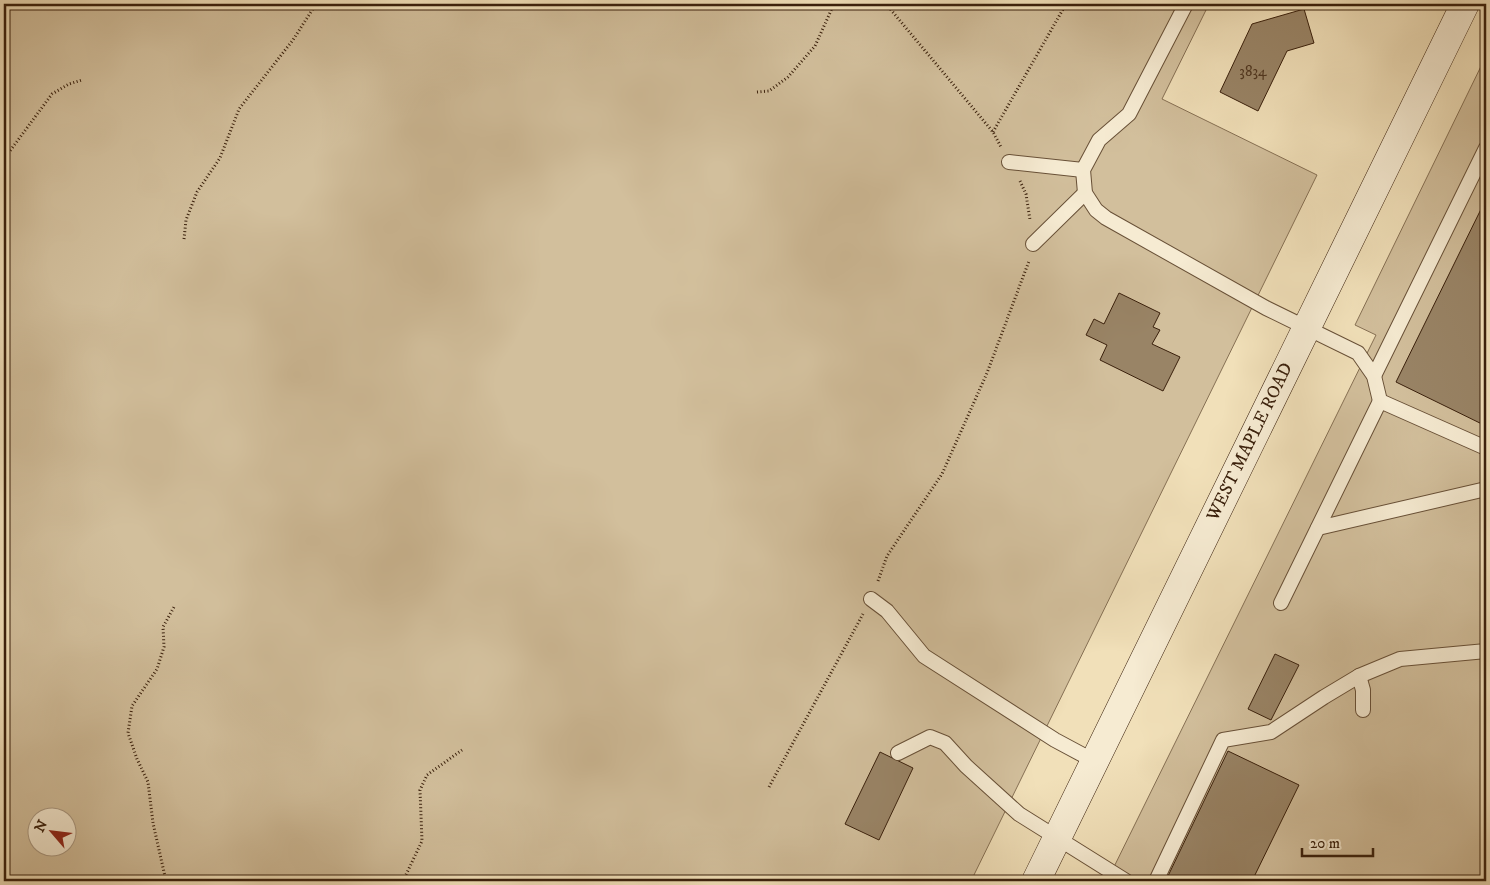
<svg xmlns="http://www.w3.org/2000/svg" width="1490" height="885" viewBox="0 0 1490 885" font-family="'IM FELL DW Pica',serif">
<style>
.green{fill:#d2bf9c;stroke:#867054;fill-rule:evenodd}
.building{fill:#998466;stroke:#3a200c}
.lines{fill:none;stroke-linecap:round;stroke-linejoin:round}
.service-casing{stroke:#685037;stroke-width:16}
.secondary-casing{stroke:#3a200c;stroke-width:29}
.path{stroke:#3a200c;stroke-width:3;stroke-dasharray:1 2.5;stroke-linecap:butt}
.service{stroke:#f6ebd2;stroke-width:14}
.secondary{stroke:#f6ebd2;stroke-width:28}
.labels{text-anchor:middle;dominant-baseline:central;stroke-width:4;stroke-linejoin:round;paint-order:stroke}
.number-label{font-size:15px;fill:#523922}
.street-label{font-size:18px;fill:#3a200c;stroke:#f6ebd2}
</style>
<rect width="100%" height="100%" fill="#f1e0b9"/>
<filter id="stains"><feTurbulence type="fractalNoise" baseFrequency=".004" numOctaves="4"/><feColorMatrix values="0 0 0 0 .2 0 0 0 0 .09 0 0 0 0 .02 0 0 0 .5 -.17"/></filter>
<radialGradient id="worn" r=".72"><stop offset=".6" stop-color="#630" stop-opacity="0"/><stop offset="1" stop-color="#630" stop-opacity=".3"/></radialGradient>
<g class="green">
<path d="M4,4h1205l-47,95 155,76 -346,706h-967zM38,818h30v30h-30z"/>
<path d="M1486,56v825h-379l269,-546 -21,-10z"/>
</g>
<g class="building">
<path d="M1304,9l10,34 -27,8 -29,60 -38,-19 32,-68z"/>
<path d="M1486,199v227l-90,-44z"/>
<path d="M1119,293l41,20 -7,14 7,3 -8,14 28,13 -17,34 -63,-31 7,-15 -21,-10 8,-16 10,5z"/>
<path d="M1275,654l24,11 -28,55 -23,-11z"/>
<path d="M1228,751l71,34 -47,96h-73l-11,-5z"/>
<path d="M880,752l33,16 -34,72 -34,-16z"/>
</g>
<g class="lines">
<g class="service-casing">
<g id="service">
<path d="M1186,4l-57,110 -30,26 -16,30 2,23 11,17 10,8 160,90 92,45 16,23 6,25 106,47"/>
<path d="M1009,162l74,8"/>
<path d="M1033,244l52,-51"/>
<path d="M1374,376l112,-228"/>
<path d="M1318,528l168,-39"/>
<path d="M871,599l16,12 37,45 131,84 41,22"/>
<path d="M1281,603l99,-202"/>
<path d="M1359,676l4,14v20"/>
<path d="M898,753l32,-16 15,6 21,23 53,48 107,67"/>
<path d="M1156,881l67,-141 48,-8 53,-35 35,-21 41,-17 86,-8"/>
</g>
</g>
<g class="secondary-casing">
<path id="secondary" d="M1036,881l429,-877"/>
</g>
<g class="path">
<path d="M886,4l107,128 8,15"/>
<path d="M757,92l12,-1 19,-14 27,-31 19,-42"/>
<path d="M993,132l73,-128"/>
<path d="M4,159l48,-65 17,-10 13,-4"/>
<path d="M1020,181l6,13 4,26"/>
<path d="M184,239l2,-19 11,-28 23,-34 19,-49 54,-69 23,-36"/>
<path d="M878,581l9,-25 55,-82 45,-101 42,-112"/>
<path d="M769,787l94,-173"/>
<path d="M166,881l-13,-58 -5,-41 -11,-23 -9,-26 4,-27 25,-37 7,-22 -1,-20 11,-20"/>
<path d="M403,881l19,-40 -2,-51 7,-15 35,-25"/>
</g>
<use href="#service" class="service"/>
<use href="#secondary" class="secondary"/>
</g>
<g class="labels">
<g class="number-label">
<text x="1253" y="71">3834</text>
</g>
<g class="street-label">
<text transform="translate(1250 442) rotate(-64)">WEST MAPLE ROAD</text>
</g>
</g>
<rect width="1490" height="885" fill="none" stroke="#f1e0b9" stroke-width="20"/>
<rect x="5" y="5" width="1480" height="875" fill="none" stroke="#3a200c" stroke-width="2.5"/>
<rect x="10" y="10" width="1470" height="865" fill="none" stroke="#3a200c"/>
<g transform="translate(52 832) rotate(298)"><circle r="24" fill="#f6ebd2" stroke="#ab9a83"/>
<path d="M0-4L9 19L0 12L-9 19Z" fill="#8f2418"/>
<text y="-8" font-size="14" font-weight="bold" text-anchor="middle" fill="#3a200c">N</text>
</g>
<path d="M1302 848v8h71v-8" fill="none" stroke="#3a200c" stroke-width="2.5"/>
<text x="1310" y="848" font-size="15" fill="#3a200c" stroke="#f6ebd2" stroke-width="4" paint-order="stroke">20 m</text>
<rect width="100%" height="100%" filter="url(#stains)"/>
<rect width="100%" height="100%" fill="url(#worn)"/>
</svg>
